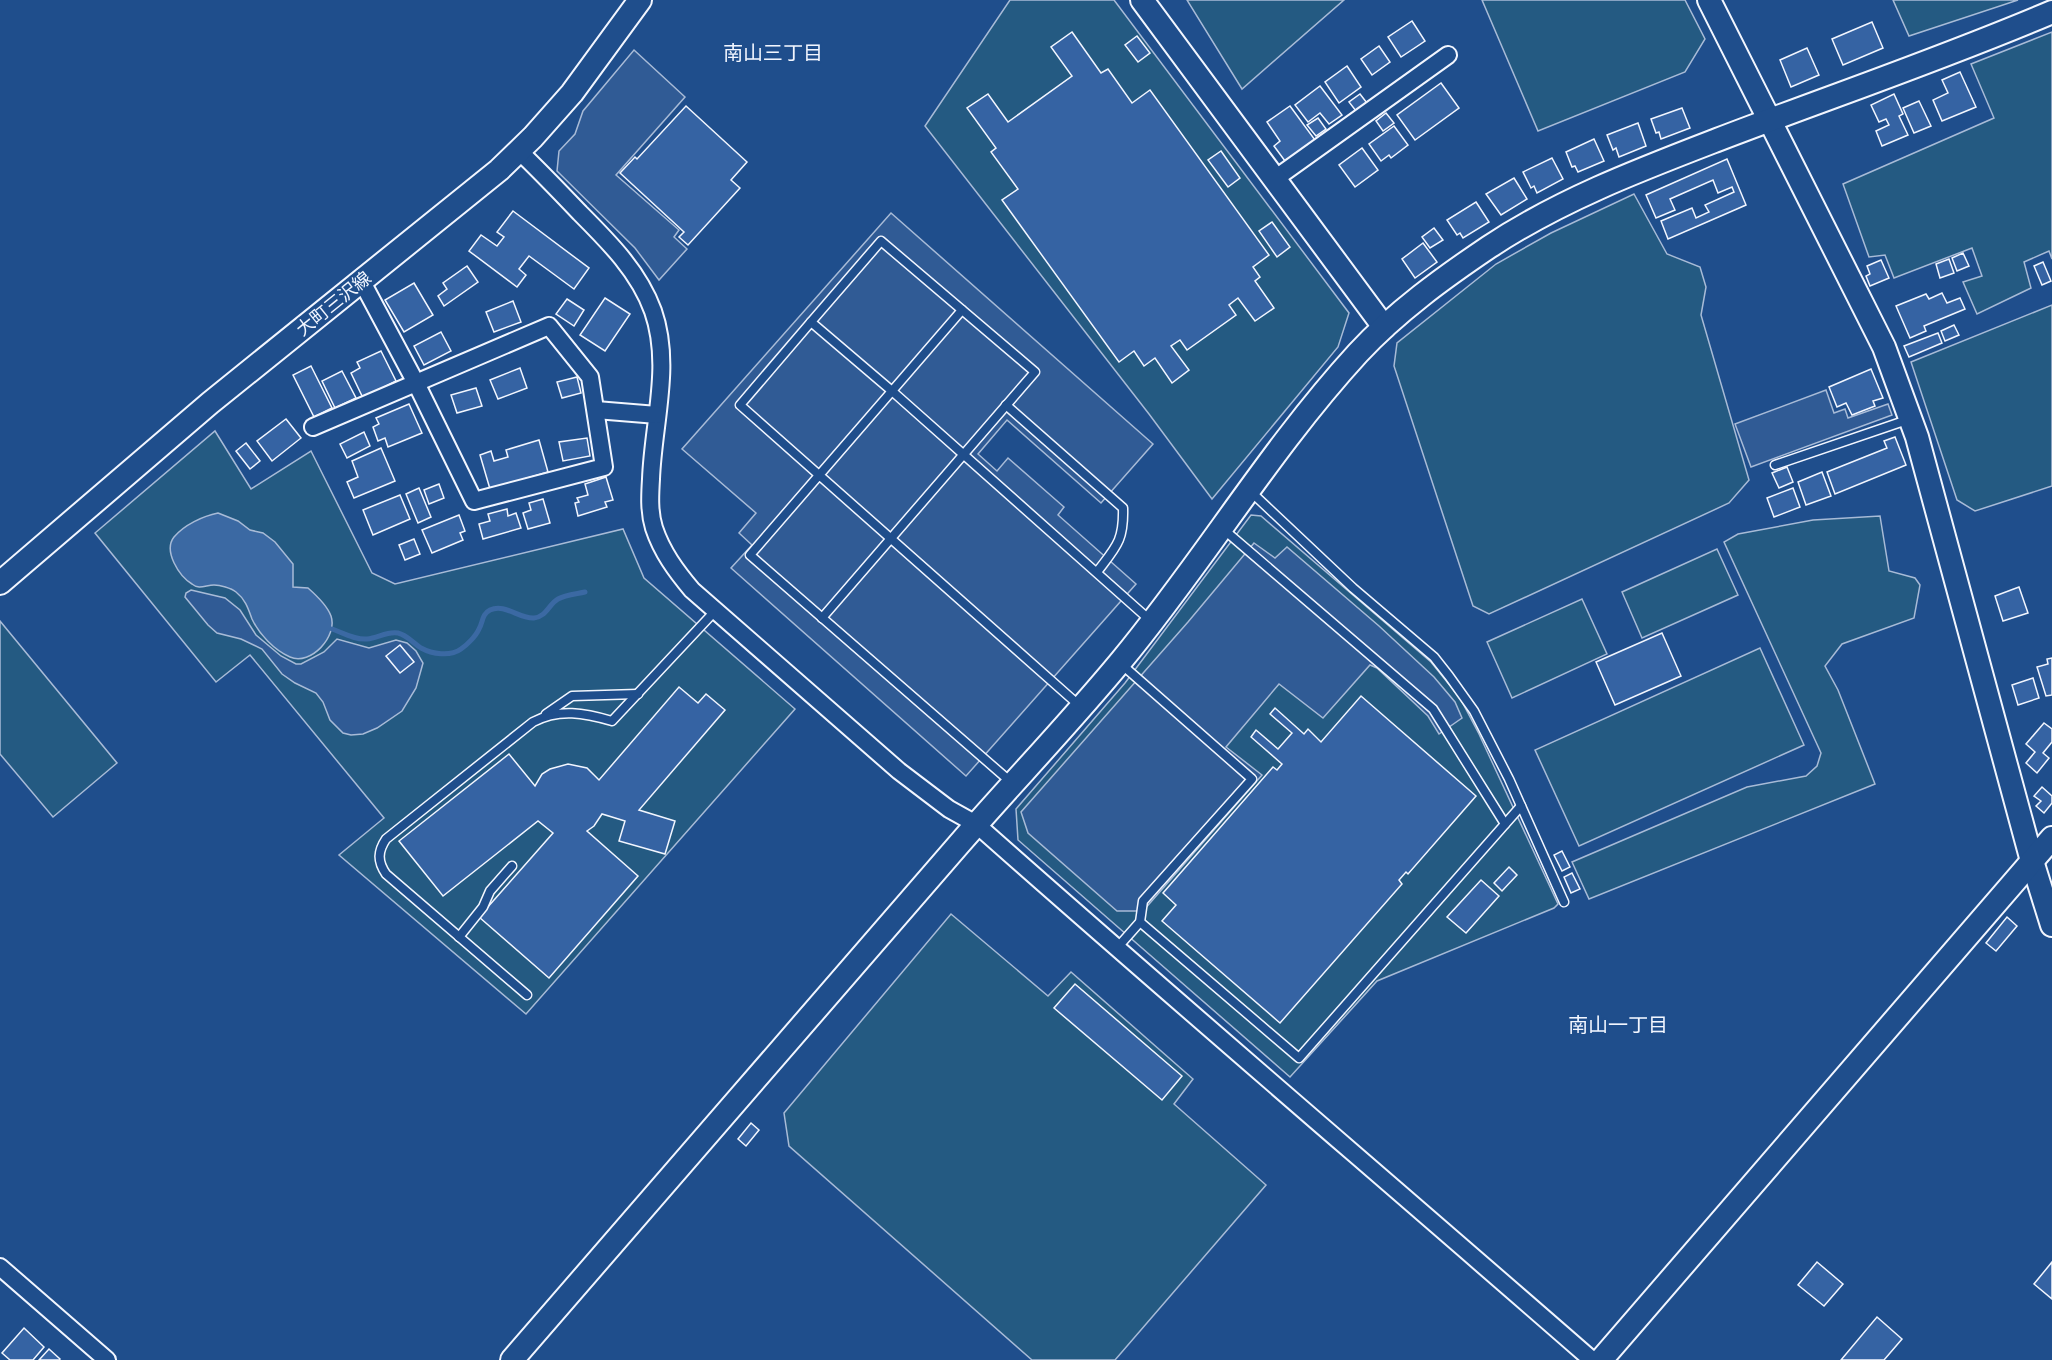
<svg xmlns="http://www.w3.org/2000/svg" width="2052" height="1360" viewBox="0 0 2052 1360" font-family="Manrope,'Noto Sans JP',sans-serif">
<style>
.green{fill:#245a82;stroke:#a8bbd7;stroke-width:1.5}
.parking{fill:#305b95;stroke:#a8bbd7;stroke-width:1.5}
.water{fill:#3b69a3;stroke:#a8bbd7;stroke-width:1.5}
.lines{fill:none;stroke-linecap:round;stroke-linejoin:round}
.stream{stroke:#3b69a3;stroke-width:5}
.building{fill:#3563a3;stroke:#f2f6ff;stroke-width:1.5}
.lane-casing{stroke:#f2f6ff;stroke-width:11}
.street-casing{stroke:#f2f6ff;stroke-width:20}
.secondary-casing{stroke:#f2f6ff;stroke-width:26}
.lane{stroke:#1f4e8c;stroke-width:8}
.street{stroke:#1f4e8c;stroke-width:16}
.secondary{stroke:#1f4e8c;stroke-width:22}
.labels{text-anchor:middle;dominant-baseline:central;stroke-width:4.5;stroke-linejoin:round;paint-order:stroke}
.street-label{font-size:18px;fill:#f2f6ff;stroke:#1f4e8c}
.neighbourhood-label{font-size:20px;fill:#f2f6ff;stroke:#1f4e8c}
</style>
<rect width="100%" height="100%" fill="#1f4e8c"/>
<g class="green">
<path d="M1010,0h104l235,313 -11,34 -126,152 -63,-85 -224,-288z"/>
<path d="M1187,0h157l-102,89z"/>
<path d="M1482,0h203l20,39 -20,33 -147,59z"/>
<path d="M1893,0h125l-109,36z"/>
<path d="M2052,32v227l-3,-8 -25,11 7,26 -54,26 -14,-32 19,-6 -10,-28 -78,30 -9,-23 -16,2 -26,-73 151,-66 -23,-54z"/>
<path d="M1634,194l33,60 33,13 6,20 -5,28 48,165 -20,23 -240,111 -16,-8 -79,-240 3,-23 99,-79 55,-31z"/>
<path d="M2052,305v181l-77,25 -18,-11 -46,-138z"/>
<path d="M215,431l36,58 60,-38 61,122 23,11 228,-55 21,49 151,131 -269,305 -187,-159 45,-37 -134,-163 -34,27 -121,-149z"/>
<path d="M1251,515l10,1 170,146 29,36 19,36 79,170 -4,4 -177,73 -87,96 -272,-237 -2,-31 109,-126z"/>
<path d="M1880,516l9,55 26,7 5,7 -6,33 -72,26 -17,22 13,24 37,94 -286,115 -17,-37 175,-75 59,-11 11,-10 4,-13 -97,-211 14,-8 75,-14z"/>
<path d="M1717,549l21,46 -96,43 -20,-46z"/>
<path d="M1582,599l25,55 -95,44 -25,-56z"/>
<path d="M0,621l117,142 -64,54 -53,-63z"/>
<path d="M1760,648l44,97 -225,101 -44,-96z"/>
<path d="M951,914l97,82 23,-24 122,107 -19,25 92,81 -151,175h-83l-243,-214 -5,-33z"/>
</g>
<g class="parking">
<path d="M634,50l51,47 -69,78 63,55 -5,7 13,12 -28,31 -24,-32 -78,-77 2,-20 16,-17 8,-23z"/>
<path d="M891,213l262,231 -52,59 -94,-83 -29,34 19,17 11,-13 56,49 -6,8 78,69 -170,192 -235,-208 21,-23 -13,-12 17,-20 -74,-64z"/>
<path d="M1826,390l8,23 11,-4 3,9 40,-14 4,11 -141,52 -16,-43z"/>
<path d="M1254,543l21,15 12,-11 92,79 55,51 21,25 7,16 -23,16 -11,-18 -51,-48 -7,-3 -47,53 -44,-34 -53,63 36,28 -119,136h-26l-89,-78 -7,-21 167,-190z"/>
<path d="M191,590l34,8 15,12 16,25 25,21 15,8h5l23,-12 13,-13 32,9 27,-8 11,3 9,8 7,12 -7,25 -14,23 -25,17 -14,6 -12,1 -8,-2 -13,-13 -7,-18 -7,-9 -21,-10 -13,-9 -20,-25 -21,-10 -24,-6 -9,-8 -23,-28 1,-4z"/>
</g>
<path class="water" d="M218,513l20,8 12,9 13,3 12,9 18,22v23l15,1c8,7 19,17 23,28 7,20 -20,50 -41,41 -16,-7 -31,-23 -38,-38 -4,-11 -7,-20 -16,-27 -5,-4 -16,-7 -22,-7 -8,0 -15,5 -22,-1 -13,-8 -29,-33 -18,-47 10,-12 29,-21 44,-24z"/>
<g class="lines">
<path class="stream" d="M332,629c11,4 23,11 35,10 11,-1 20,-8 31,-6 9,2 15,10 23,15 11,6 29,9 40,1 6,-4 15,-13 18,-20 4,-7 3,-15 11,-19 15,-7 29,9 44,8 12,-1 15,-14 24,-19 7,-4 18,-5 27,-7"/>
</g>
<g class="building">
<path d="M1412,21l13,20 -24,16 -13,-20z"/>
<path d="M1872,22l11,26 -40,17 -11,-26z"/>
<path d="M1072,32l29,41 7,-4 24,34 18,-13 119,165 -16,12 7,10 -5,4 19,27 -19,13 -17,-23 -9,7 7,10 -49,35 -7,-10 -9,6 18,24 -17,13 -17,-25 -11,8 -10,-15 -15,11 -117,-162 16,-11 -27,-37 5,-4 -29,-40 21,-14 20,28 64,-46 -21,-29z"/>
<path d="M1137,36l13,17 -12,9 -13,-17z"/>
<path d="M1379,46l11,16 -18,13 -11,-16z"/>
<path d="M1807,48l12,27 -28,12 -11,-27z"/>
<path d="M1347,66l14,21 -22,16 -14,-21z"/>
<path d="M1960,72l16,35 -34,14 -9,-21 15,-7 -6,-13z"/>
<path d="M1441,83l18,25 -44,32 -18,-25z"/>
<path d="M1320,86l22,29 -13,9 -9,-11 -12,9 -13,-17z"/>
<path d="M1360,94l7,9 -11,8 -7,-9z"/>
<path d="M1894,94l9,20 -4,2 9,19 -26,11 -6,-15 13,-6 -3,-6 -7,3 -8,-17z"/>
<path d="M1919,101l12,25 -17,7 -11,-25z"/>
<path d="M686,106l61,56 -16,18 9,8 -52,57 -9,-8 5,-5 -64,-59 15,-16 2,2z"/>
<path d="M1290,106l25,34 -30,21 -11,-15 6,-5 -13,-19z"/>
<path d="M1682,108l8,20 -29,11 -2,-7 -3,1 -5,-14z"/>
<path d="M1386,113l8,10 -11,8 -7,-10z"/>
<path d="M1318,118l8,11 -10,7 -9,-11z"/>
<path d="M1638,123l8,23 -27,11 -3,-9 -3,2 -6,-15z"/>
<path d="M1394,126l14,19 -17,13 -2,-3 -8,6 -12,-17z"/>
<path d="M1594,139l10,22 -26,11 -3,-6 -3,1 -6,-15z"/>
<path d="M1362,148l16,22 -23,17 -16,-22z"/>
<path d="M1221,151l19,27 -12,9 -20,-27z"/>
<path d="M1552,158l11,21 -26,14 -3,-7 -3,2 -8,-16z"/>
<path d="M1727,159l19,46 -78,34 -7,-18 31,-13 4,10 13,-6 -4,-7 29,-13 -2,-5 -14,6 -5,-13 -43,19 5,11 -19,8 -10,-23z"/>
<path d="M1514,178l13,21 -26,16 -15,-21z"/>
<path d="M1476,202l13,20 -26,16 -3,-5 -3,2 -10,-15z"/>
<path d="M513,211l76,57 -15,21 -45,-33 -10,13 7,6 -9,12 -48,-36 12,-16 16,11 7,-9 -7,-5z"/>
<path d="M1272,222l18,25 -13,10 -18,-26z"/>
<path d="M1434,228l9,12 -13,8 -8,-11z"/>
<path d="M1423,243l14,19 -22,16 -13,-19z"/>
<path d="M1963,253l6,13 -12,5 -5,-13z"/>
<path d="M1949,259l5,14 -14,5 -4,-14z"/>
<path d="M1881,260l8,18 -19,8 -4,-10 4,-2 -3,-8z"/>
<path d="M2043,262l8,19 -9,4 -8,-19z"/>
<path d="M467,266l11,16 -34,24 -6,-10 9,-7 -4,-6z"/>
<path d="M414,283l19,32 -29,17 -19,-32z"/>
<path d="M1942,293l5,10 13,-5 5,11 -41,17 2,5 -16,7 -14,-32 30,-12 3,5z"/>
<path d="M605,298l25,16 -25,37 -25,-16z"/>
<path d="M567,299l17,11 -10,16 -18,-12z"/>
<path d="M513,301l8,21 -27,10 -8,-20z"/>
<path d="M1954,325l5,10 -14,6 -4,-10z"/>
<path d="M441,332l10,19 -27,14 -10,-19z"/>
<path d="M1938,333l4,10 -33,14 -5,-11z"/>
<path d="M381,351l15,30 -33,17 -12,-25 9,-5 -3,-6z"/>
<path d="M311,366l21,42 -18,9 -21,-42z"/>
<path d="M520,368l7,20 -29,11 -8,-19z"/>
<path d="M1871,369l12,29 -10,3 2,5 -23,9 -6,-12 -9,4 -8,-20z"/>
<path d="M342,371l14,27 -21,10 -13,-27z"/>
<path d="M577,377l4,16 -19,5 -5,-16z"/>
<path d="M476,388l6,18 -25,7 -6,-18z"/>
<path d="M409,404l13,29 -34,14 -3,-9 -7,3 -5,-14 6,-3 -3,-6z"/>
<path d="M286,419l15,19 -29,23 -15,-20z"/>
<path d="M364,432l6,14 -23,12 -7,-14z"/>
<path d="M1895,437l11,28 -71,29 -8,-22 60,-24 -3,-7z"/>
<path d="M587,438l3,18 -27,5 -4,-19z"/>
<path d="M539,440l9,32 -58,17 -10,-34 11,-4 3,10 14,-4 -2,-7z"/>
<path d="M246,443l14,18 -10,8 -14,-18z"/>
<path d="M381,448l14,33 -41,17 -7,-16 11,-5 -6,-16z"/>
<path d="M1787,467l6,15 -14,6 -7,-15z"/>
<path d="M1822,472l9,24 -25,9 -8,-23z"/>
<path d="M606,477l7,23 -8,2 2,5 -29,9 -3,-13 4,-1 -2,-4 11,-3 -3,-11z"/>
<path d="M439,484l5,14 -15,6 -5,-14z"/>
<path d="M419,488l12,29 -13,6 -12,-29z"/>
<path d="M1793,488l7,19 -26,10 -7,-19z"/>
<path d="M400,495l10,24 -37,16 -10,-25z"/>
<path d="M543,499l7,24 -22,6 -5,-16 8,-3 -2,-7z"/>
<path d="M507,509l1,7 8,-3 5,15 -38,11 -4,-15 11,-3 -2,-7z"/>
<path d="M459,515l6,16 -5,2 3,7 -31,13 -10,-23z"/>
<path d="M414,539l6,15 -15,6 -6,-15z"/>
<path d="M2019,587l9,26 -25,8 -8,-25z"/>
<path d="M1662,633l19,43 -66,29 -19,-43z"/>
<path d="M400,645l14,17 -14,11 -14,-17z"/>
<path d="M2052,658v37l-6,1 -9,-29 11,-3 -1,-5z"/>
<path d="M2033,678l6,20 -21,7 -6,-20z"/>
<path d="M679,687l19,16 8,-9 19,16 -86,100 36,11 -10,33 -46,-13 6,-20 -23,-7 -8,12 -7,5 51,45 -89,102 -70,-61 74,-84 -15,-12 -95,75 -44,-55 110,-87 26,32 7,-12 8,-5 18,-5 19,4 12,12z"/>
<path d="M1361,696l115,100 -68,78 -2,-2 -7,8 3,4 -122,139 -118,-102 14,-16 -13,-12 110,-126 4,3 5,-6 -31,-27 5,-7 22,19 14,-16 -22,-19 5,-6 29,26 4,-5 13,13z"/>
<path d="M2044,723l8,6v13l-9,11 6,5 -12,15 -11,-10 9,-11 -9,-8z"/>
<path d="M2042,787l10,9v7l-8,10 -8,-7 5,-5 -7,-5z"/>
<path d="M1562,851l8,16 -8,4 -8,-16z"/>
<path d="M1509,867l8,8 -15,16 -8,-8z"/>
<path d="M1572,873l8,16 -9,4 -7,-16z"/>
<path d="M1481,880l18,16 -33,37 -19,-16z"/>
<path d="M2007,917l10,9 -21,25 -10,-8z"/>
<path d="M1075,984l107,92 -20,24 -108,-92z"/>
<path d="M751,1123l8,7 -13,16 -8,-7z"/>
<path d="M1817,1262l26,22 -19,22 -26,-21z"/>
<path d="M2052,1262v37l-18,-15z"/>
<path d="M1877,1317l25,22 -18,21h-43z"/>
<path d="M24,1328l20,19 -11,13h-23l-8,-7z"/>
<path d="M49,1349l11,10 -1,1h-20z"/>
</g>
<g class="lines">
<g class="lane-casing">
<g id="lane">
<path d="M962,310l-70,81 260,231"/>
<path d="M811,322l70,-81 154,131 -213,246"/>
<path d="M1006,405l117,103c1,33 -7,39 -26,64"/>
<path d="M1775,465l135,-46"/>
<path d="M1249,490l104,98 81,69 15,19 25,35 35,68 55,123"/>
<path d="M1222,528l211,181 72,115"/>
<path d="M546,714l26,-18 66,-2"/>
<path d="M1012,783l-262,-228 142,-164 -81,-69 -71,83 341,302"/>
<path d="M1140,922l159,136 222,-252"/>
<path d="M459,937l24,-30 7,-16 22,-25"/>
<path d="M1117,948l23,-26 3,-21 109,-122 -132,-116"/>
<path d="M527,995l-141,-121c-9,-13 -8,-23 0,-35l147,-117c26,-14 52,-9 79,-1l104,-111"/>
</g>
</g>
<g class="street-casing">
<g id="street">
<path d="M519,151c21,20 41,41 61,62 29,29 59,59 73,98 19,54 0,112 -2,168 -1,16 -2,33 3,49 8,24 22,43 38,62l207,181 50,38 27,15c204,181 411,357 616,536"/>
<path d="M1276,178l172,-123"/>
<path d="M596,410l61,5"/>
<path d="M313,427l236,-101 41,51 14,90 -130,34 -58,-118 -55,-103"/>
<path d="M0,1267l107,93"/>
</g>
</g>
<g class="secondary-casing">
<g id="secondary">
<path d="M1142,0l242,327"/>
<path d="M1709,0l175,347 33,90 115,424 20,64"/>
<path d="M0,583l210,-180 289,-233 34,-33 39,-44 68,-93"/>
<path d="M512,1360c149,-172 299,-345 448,-517 53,-61 109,-119 161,-182 83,-100 149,-212 237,-308 38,-41 85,-75 131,-106 71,-47 150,-77 228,-107 112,-43 225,-81 335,-128"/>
<path d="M1601,1360l451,-522"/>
</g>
</g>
<use href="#lane" class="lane"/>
<use href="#street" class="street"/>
<use href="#secondary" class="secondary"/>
</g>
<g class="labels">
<g class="street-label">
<text transform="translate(333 303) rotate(-39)">大町三沢線</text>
</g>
<g class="neighbourhood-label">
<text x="773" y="52">南山三丁目</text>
<text x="1618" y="1024">南山一丁目</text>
</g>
</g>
</svg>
